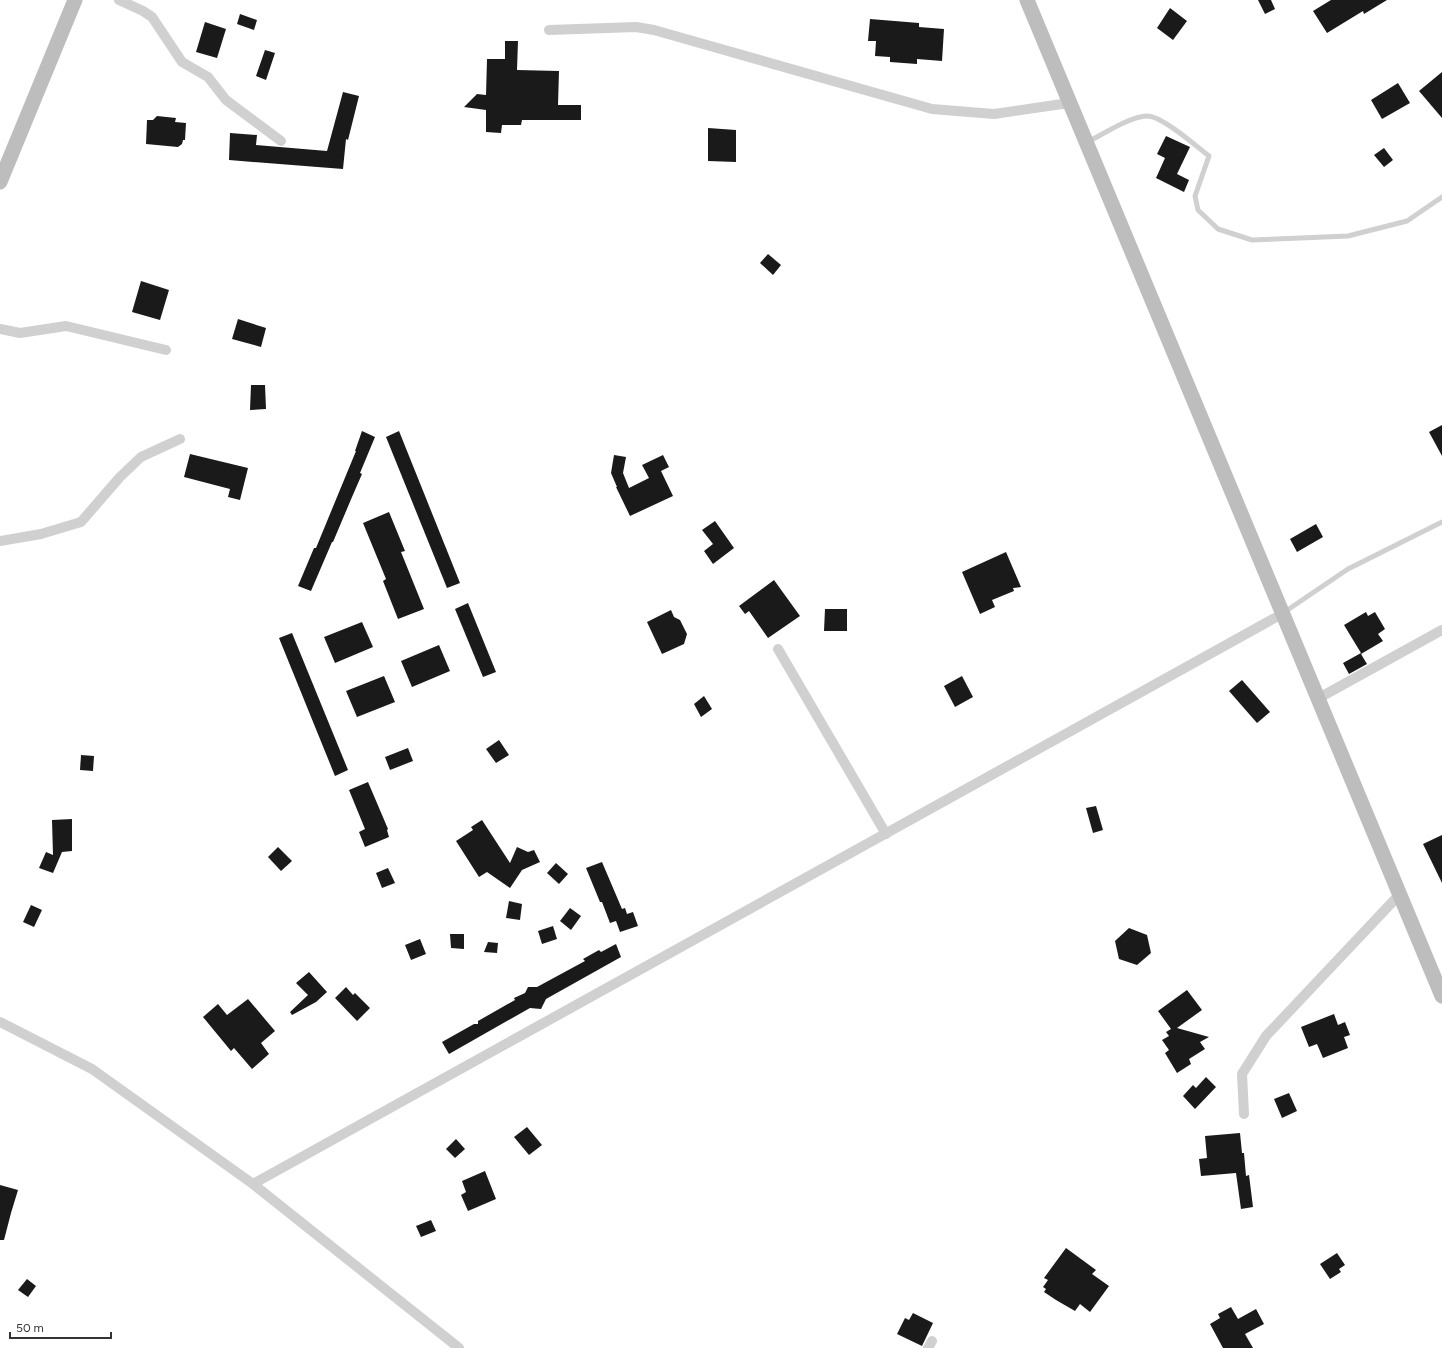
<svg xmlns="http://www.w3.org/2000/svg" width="1442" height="1348" viewBox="0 0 1442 1348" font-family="Figtree,sans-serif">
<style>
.building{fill:#1a1a1a}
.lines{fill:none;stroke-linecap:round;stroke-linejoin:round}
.lane{stroke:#d0d0d0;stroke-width:5}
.street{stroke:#d0d0d0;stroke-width:10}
.secondary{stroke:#bdbdbd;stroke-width:15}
</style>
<rect width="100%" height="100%" fill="#fff"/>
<g class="building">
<path d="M1258,0h13l4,9 -10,5z"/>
<path d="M1331,0h56l-23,14 -1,-3 -36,22 -14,-22z"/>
<path d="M1170,8l17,13 -14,19 -16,-12z"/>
<path d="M240,14l17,6 -3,10 -17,-6z"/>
<path d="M870,19l49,4v4l25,2 -2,32 -25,-2v5l-27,-2v-5l-15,-1 1,-15h-8z"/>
<path d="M205,22l21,7 -9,29 -21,-6z"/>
<path d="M505,41h13l-1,29 42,1 -1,34h23v15h-59l-1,5h-19l-1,8 -15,-1v-22l-22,-3 13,-13 9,1 1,-36h18z"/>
<path d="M265,50l10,3 -9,27 -10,-4z"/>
<path d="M1442,72v46l-23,-27z"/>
<path d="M1398,83l12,20 -28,16 -11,-19z"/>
<path d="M343,92l16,4 -11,44 -2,-1 -3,30 -114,-9 1,-27 27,2 -1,10 71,6z"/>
<path d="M157,116l19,2 -1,4 11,1 -1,17h-2l-1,4 -4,3 -32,-3 1,-24h6z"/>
<path d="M708,128l28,2v32l-28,-1z"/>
<path d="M1166,136l24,11 -13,27 12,6 -5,12 -28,-14 9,-20 -8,-4z"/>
<path d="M1384,148l9,12 -9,7 -10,-12z"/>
<path d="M768,254l13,11 -8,10 -13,-12z"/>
<path d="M141,281l28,9 -9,30 -28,-8z"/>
<path d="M238,319l28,9 -5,19 -29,-8z"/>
<path d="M251,385h14l1,24 -16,1z"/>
<path d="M1442,425v31l-13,-24z"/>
<path d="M362,431l13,6 -15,36 2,1 -10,23 -19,45h-1l-21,49 -13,-5 16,-38h2l21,-51 19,-46h-1z"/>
<path d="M399,431l61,152 -13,5 -61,-151z"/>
<path d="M190,454l58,14 -8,32 -12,-3 2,-8 -46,-12z"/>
<path d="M614,455l12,2 -3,16 6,15 20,-10 -7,-13 21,-10 6,12 -8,4 12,25 -43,20 -14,-29h1l-6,-14z"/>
<path d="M389,512l16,39 -4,1 23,57 -26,10 -15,-38 3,-2 -23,-56z"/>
<path d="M715,521l19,27 -21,16 -9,-13 9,-7 -11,-14z"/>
<path d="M1316,524l7,13 -26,15 -7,-13z"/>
<path d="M1006,552l15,35 -8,1 1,3 -22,9 3,7 -15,7 -18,-42z"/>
<path d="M774,580l26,36 -32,22 -19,-27 -4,3 -6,-8z"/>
<path d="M468,603l28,69 -13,5 -28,-68z"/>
<path d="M825,609h22v22h-23z"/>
<path d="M671,610l3,7 6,3 7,14 -3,10 -22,10 -15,-32z"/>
<path d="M1366,612l2,4 7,-4 10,17 -7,5 5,7 -22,13 6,10 -18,10 -6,-11 18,-10 -17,-28z"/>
<path d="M362,622l11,25 -38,16 -11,-26z"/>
<path d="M292,633l56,137 -13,6 -56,-138z"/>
<path d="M439,645l11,26 -38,16 -11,-26z"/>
<path d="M384,676l11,26 -38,15 -11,-26z"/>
<path d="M962,676l11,21 -18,10 -11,-21z"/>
<path d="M1242,680l28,32 -13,11 -28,-32z"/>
<path d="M704,696l8,13 -11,8 -7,-13z"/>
<path d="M499,740l10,15 -13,8 -10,-14z"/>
<path d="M408,748l5,13 -23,9 -5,-13z"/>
<path d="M81,755l13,1 -1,15 -13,-1z"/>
<path d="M368,782l20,47 -1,1 2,7 -24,10 -6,-15 6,-3 -16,-39z"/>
<path d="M1096,806l7,24 -10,3 -7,-25z"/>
<path d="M72,819v32l-10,1 -9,21 -14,-5 7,-16 7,3 -1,-35z"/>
<path d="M482,820l28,43 7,-16 11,5 6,-2 6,12 -18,8 -12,18 -23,-16 -8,5 -23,-36 17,-11 -2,-3z"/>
<path d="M1442,835v48l-19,-39z"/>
<path d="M278,847l14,14 -11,10 -13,-14z"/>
<path d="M602,862l20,47 3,-1 2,6 6,-2 5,14 -18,6 -4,-11 -6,2 -8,-21h-2l-14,-34z"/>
<path d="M556,863l12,11 -9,10 -12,-11z"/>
<path d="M388,868l7,15 -13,5 -6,-15z"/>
<path d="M509,901l13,3 -2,16 -14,-2z"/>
<path d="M31,905l11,5 -8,17 -11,-5z"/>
<path d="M570,908l11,8 -10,14 -11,-9z"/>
<path d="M553,926l4,13 -15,5 -4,-13z"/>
<path d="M1129,928l18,7 4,18 -14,12 -18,-6 -4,-18z"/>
<path d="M450,934h14v15l-13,-1z"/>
<path d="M420,939l6,15 -15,6 -6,-15z"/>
<path d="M488,942l10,1 -1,10 -13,-1z"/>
<path d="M616,944l5,13 -75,42 -5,10 -11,-1 -81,46 -7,-12 32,-18h4v-3l37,-21 -1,-2 11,-5 3,-6h9l48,-26 -2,-2 16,-9 2,2z"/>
<path d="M309,972l18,20 -11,10 -24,13 -2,-3 18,-17 -12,-12z"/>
<path d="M346,987l7,8 2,-2 15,15 -13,13 -22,-23z"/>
<path d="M1187,990l15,20 -25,18 32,9 -9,5 5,7 -16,10 2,5 -14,9 -12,-20 4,-3 -7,-10 7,-4 -3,-4 5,-3 -13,-18z"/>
<path d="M248,999l27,32 -14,12 8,11 -17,15 -18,-21 -3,3 -28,-34 15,-13 9,11z"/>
<path d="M1334,1014l4,11 7,-3 5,13 -6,2 4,11 -25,10 -6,-14 -8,3 -8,-20z"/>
<path d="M1206,1077l10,10 -21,22 -12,-13 10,-11 3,3z"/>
<path d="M1289,1093l8,18 -15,7 -8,-19z"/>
<path d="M527,1127l15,18 -13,10 -15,-18z"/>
<path d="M1240,1133l2,20h2l2,23 3,-1 4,32 -12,2 -5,-36 -35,3 -2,-17 8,-1 -2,-22z"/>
<path d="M456,1139l9,10 -10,9 -9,-9z"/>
<path d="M485,1171l11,28 -28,12 -7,-16 5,-3 -4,-11z"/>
<path d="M0,1185l18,5 -7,23 -7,27h-4z"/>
<path d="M431,1220l5,11 -15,6 -5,-11z"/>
<path d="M1066,1248l30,22 -4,4 17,12 -19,26 -10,-8 -5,7 -19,-11 -12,-8 2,-3 -3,-2 5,-7 -4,-2z"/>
<path d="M1337,1253l8,12 -6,4 2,3 -11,7 -10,-15z"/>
<path d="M27,1279l9,7 -8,11 -10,-7z"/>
<path d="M1231,1307l7,12 18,-10 8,15 -19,10 8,14h-30l-13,-24 10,-6 -2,-4z"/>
<path d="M913,1313l20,10 -11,23 -25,-12 8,-16 4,2z"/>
</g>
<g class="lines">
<g class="lane">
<path d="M1088,142c15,-8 43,-26 59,-26 15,0 49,30 62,40l-14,40 3,14 20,19 34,11 96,-4 59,-15 35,-24"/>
<path d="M1283,613l65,-44 94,-47"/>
</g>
<g class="street">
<path d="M119,0l24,11 9,6 30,45 26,15 18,23 55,41"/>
<path d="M549,30l87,-3 18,3 278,79 62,5 75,-11"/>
<path d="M0,329l20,4 46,-7 100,24"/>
<path d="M0,541l41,-7 40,-12 39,-45 21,-20 39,-18"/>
<path d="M778,649l108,185"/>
<path d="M1317,699l125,-69"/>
<path d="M0,1022l92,47 161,115 206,164"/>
<path d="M1244,1114l-2,-40 24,-38 133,-141"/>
<path d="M253,1184l1029,-570"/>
<path d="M928,1348l4,-7"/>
</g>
<g class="secondary">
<path d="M1027,0l415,996"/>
<path d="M0,182l75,-182"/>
</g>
</g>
<path d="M10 1332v6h101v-6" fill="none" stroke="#333333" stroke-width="2"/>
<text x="16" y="1332" font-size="12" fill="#333333" stroke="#ffffff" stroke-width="3" paint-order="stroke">50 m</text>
</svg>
